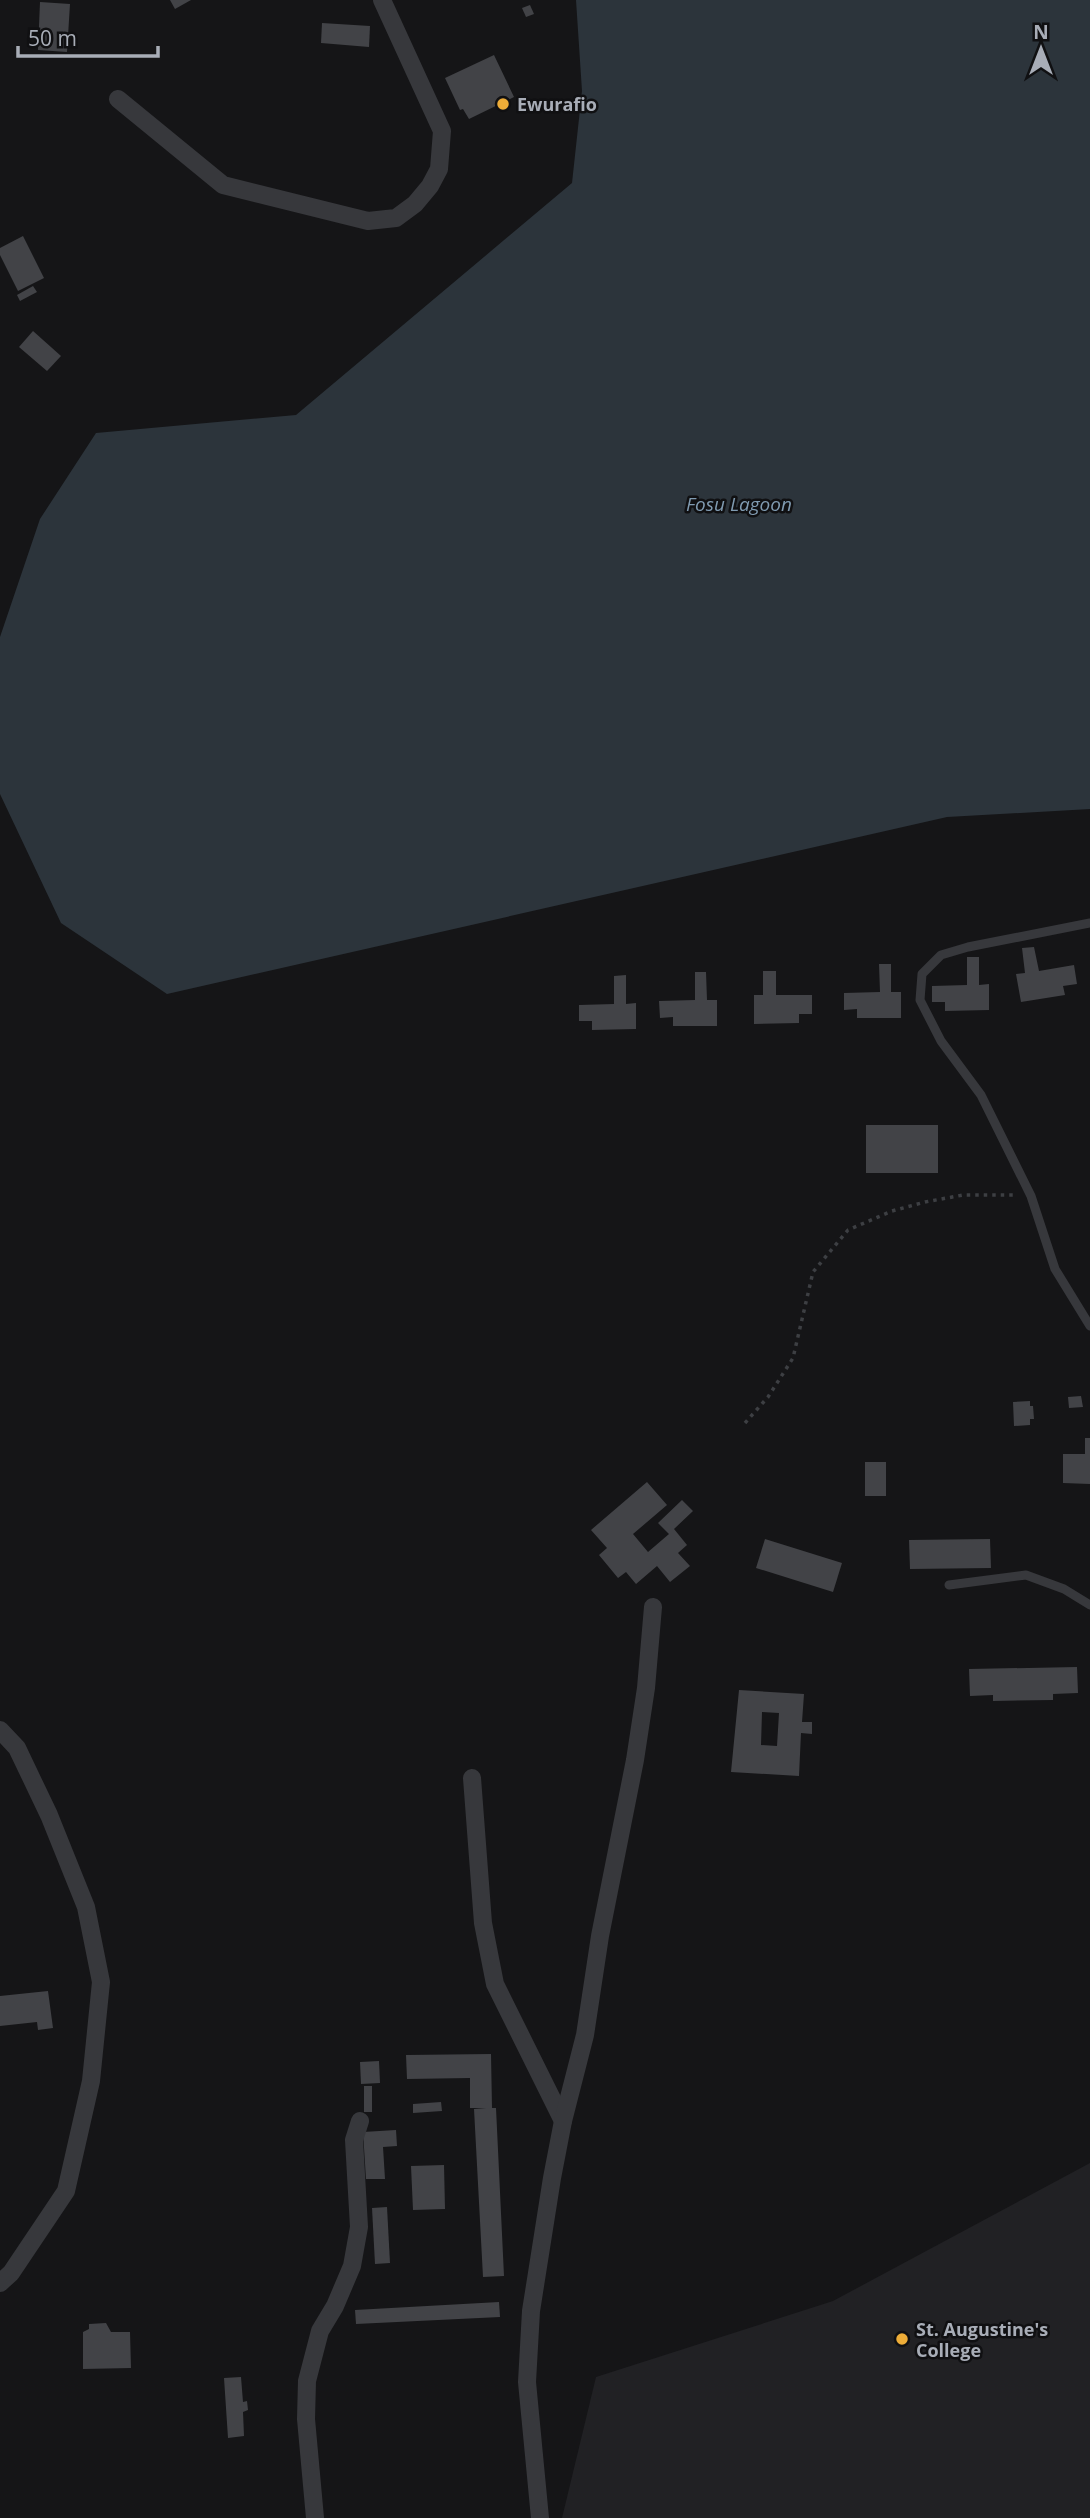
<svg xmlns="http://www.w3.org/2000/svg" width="1090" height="2518" viewBox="0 0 1090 2518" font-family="'Open Sans',sans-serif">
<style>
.built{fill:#212124}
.water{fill:#2c343b}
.building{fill:#424347;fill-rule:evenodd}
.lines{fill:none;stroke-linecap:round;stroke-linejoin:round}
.path{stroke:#3d3f43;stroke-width:3.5;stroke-dasharray:3.5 5;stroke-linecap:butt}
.lane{stroke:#37383c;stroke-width:9}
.street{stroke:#37383c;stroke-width:18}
.poi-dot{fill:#edac38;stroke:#101012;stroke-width:2.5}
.labels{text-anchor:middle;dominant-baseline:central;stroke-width:5;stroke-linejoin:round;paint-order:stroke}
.poi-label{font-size:18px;font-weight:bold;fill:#a8adb7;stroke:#101012;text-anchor:start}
.water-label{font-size:19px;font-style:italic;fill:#809bb1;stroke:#101012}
</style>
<rect width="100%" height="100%" fill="#151517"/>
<path class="built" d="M1090,2163v355h-528l34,-141 237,-76z"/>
<path class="water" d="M576,0h514v809l-143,8 -780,177 -106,-71 -61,-129v-157l40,-118 56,-86 200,-18 276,-232 10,-92z"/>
<g class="building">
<path d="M170,0h21l-16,9z"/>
<path d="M40,2l30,2 -3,48 -29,-2z"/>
<path d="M530,5l4,9 -8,3 -4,-9z"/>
<path d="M322,23l48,3 -1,21 -48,-4z"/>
<path d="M494,55l20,42 -45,22 -6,-10 -3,1 -15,-32z"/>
<path d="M23,236l21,42 -26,13 -18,-36v-7z"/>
<path d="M33,286l4,6 -17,9 -3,-6z"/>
<path d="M33,331l28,25 -14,15 -28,-24z"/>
<path d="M1034,947l5,24 35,-6 3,19 -14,2 2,9 -44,7 -5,-28 9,-1 -3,-25z"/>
<path d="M967,957h12v28l10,-1v26l-44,1v-9h-13v-16l35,-1z"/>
<path d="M879,964h12v28h10v26h-44v-9l-13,1v-17l36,-1z"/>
<path d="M763,971h13v24h36v19h-13v9l-45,1v-29h9z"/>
<path d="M695,972h11l1,28h10v26h-44v-9l-13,1 -1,-17 36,-1z"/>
<path d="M626,975v29l10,-1v26l-44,1v-9h-13v-16l35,-1v-28z"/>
<rect x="866" y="1125" width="72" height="48"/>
<path d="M1081,1396l2,11 -14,1 -1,-11z"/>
<path d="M1030,1401v5h3l1,13h-4v6l-16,1 -1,-24z"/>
<path d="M1085,1438h5v46l-27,-1v-29h22z"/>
<rect x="865" y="1462" width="21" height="34"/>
<path d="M647,1482l20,23 -34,29 15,18 21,-18 -11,-11 24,-23 11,11 -19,18 13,16 -9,8 12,13 -20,16 -13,-16 -21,18 -10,-12 -8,6 -19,-23 8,-7 -16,-18z"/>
<path d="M765,1539l77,24 -9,29 -77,-24z"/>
<path d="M990,1539l1,29 -81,1 -1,-29z"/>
<path d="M1077,1667l1,26 -25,1v6l-60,1v-6l-23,1 -1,-27z"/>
<path d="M739,1690l65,4 -2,28h10v12l-11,-1 -2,43 -68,-4zM762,1712l17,1 -2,33 -16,-1z"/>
<path d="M48,1991l5,37 -15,2 -1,-8 -37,4v-30z"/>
<path d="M491,2054l1,54h4l8,168 -21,1 -9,-168 12,-1h-16v-30l-63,1 -1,-24z"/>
<path d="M379,2061l1,22 -19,1 -1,-22z"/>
<rect x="364" y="2086" width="8" height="26"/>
<path d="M441,2102l1,9 -29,2v-9z"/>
<path d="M396,2130l1,16 -14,1 2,32h-19l-3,-47z"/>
<path d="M444,2165l1,44 -32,1 -2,-44z"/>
<path d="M387,2207l3,56 -15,1 -3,-56z"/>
<path d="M499,2302l1,15 -144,7 -1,-14z"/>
<path d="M106,2323l5,9h19l1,36 -48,1v-37l6,-3v-5z"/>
<path d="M241,2377l2,25 4,-1 1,9 -5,2 1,24 -16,2 -4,-60z"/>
</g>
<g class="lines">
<path class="path" d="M745,1423l23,-26 25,-39 20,-86 35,-42 44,-19 33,-9 38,-7h52"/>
<g class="lane">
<path d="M1090,923l-122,24 -27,8 -19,19 -2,26 21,41 40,54 50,101 24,73 35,57"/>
<path d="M949,1585l77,-10 38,14 26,16"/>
</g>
<g class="street">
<path d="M118,99l105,86 145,36 28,-3 19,-14 15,-18 9,-17 3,-38 -60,-131"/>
<path d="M0,1730l17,18 32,67 37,92 15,75 -10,99 -25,110 -55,82 -11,10"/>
<path d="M472,1778l11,145 12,61 68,137"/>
<path d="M315,2518l-9,-99 1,-38 13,-50 15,-25 17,-40 7,-39 -5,-87 6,-19"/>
<path d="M540,2518l-13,-136 4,-71 21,-133 11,-57 22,-86 15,-99 35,-176 11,-72 7,-81"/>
</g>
</g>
<g class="poi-dot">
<circle cx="503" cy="104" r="7"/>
<circle cx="902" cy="2339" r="7"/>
</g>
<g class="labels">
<g class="poi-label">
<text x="517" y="104">Ewurafio</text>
<text x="916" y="2329">St. Augustine's<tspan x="916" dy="21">College</tspan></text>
</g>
<g class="water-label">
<text x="739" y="504">Fosu Lagoon</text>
</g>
</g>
<g transform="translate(1041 49)" stroke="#101012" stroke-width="5" paint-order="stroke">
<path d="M0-5L12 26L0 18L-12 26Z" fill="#a8adb7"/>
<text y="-10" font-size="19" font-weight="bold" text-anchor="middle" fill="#a8adb7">N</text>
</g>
<path d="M18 46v10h140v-10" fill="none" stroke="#a8adb7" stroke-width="3.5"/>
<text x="28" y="46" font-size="21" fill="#a8adb7" stroke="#101012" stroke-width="5" paint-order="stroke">50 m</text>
</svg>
